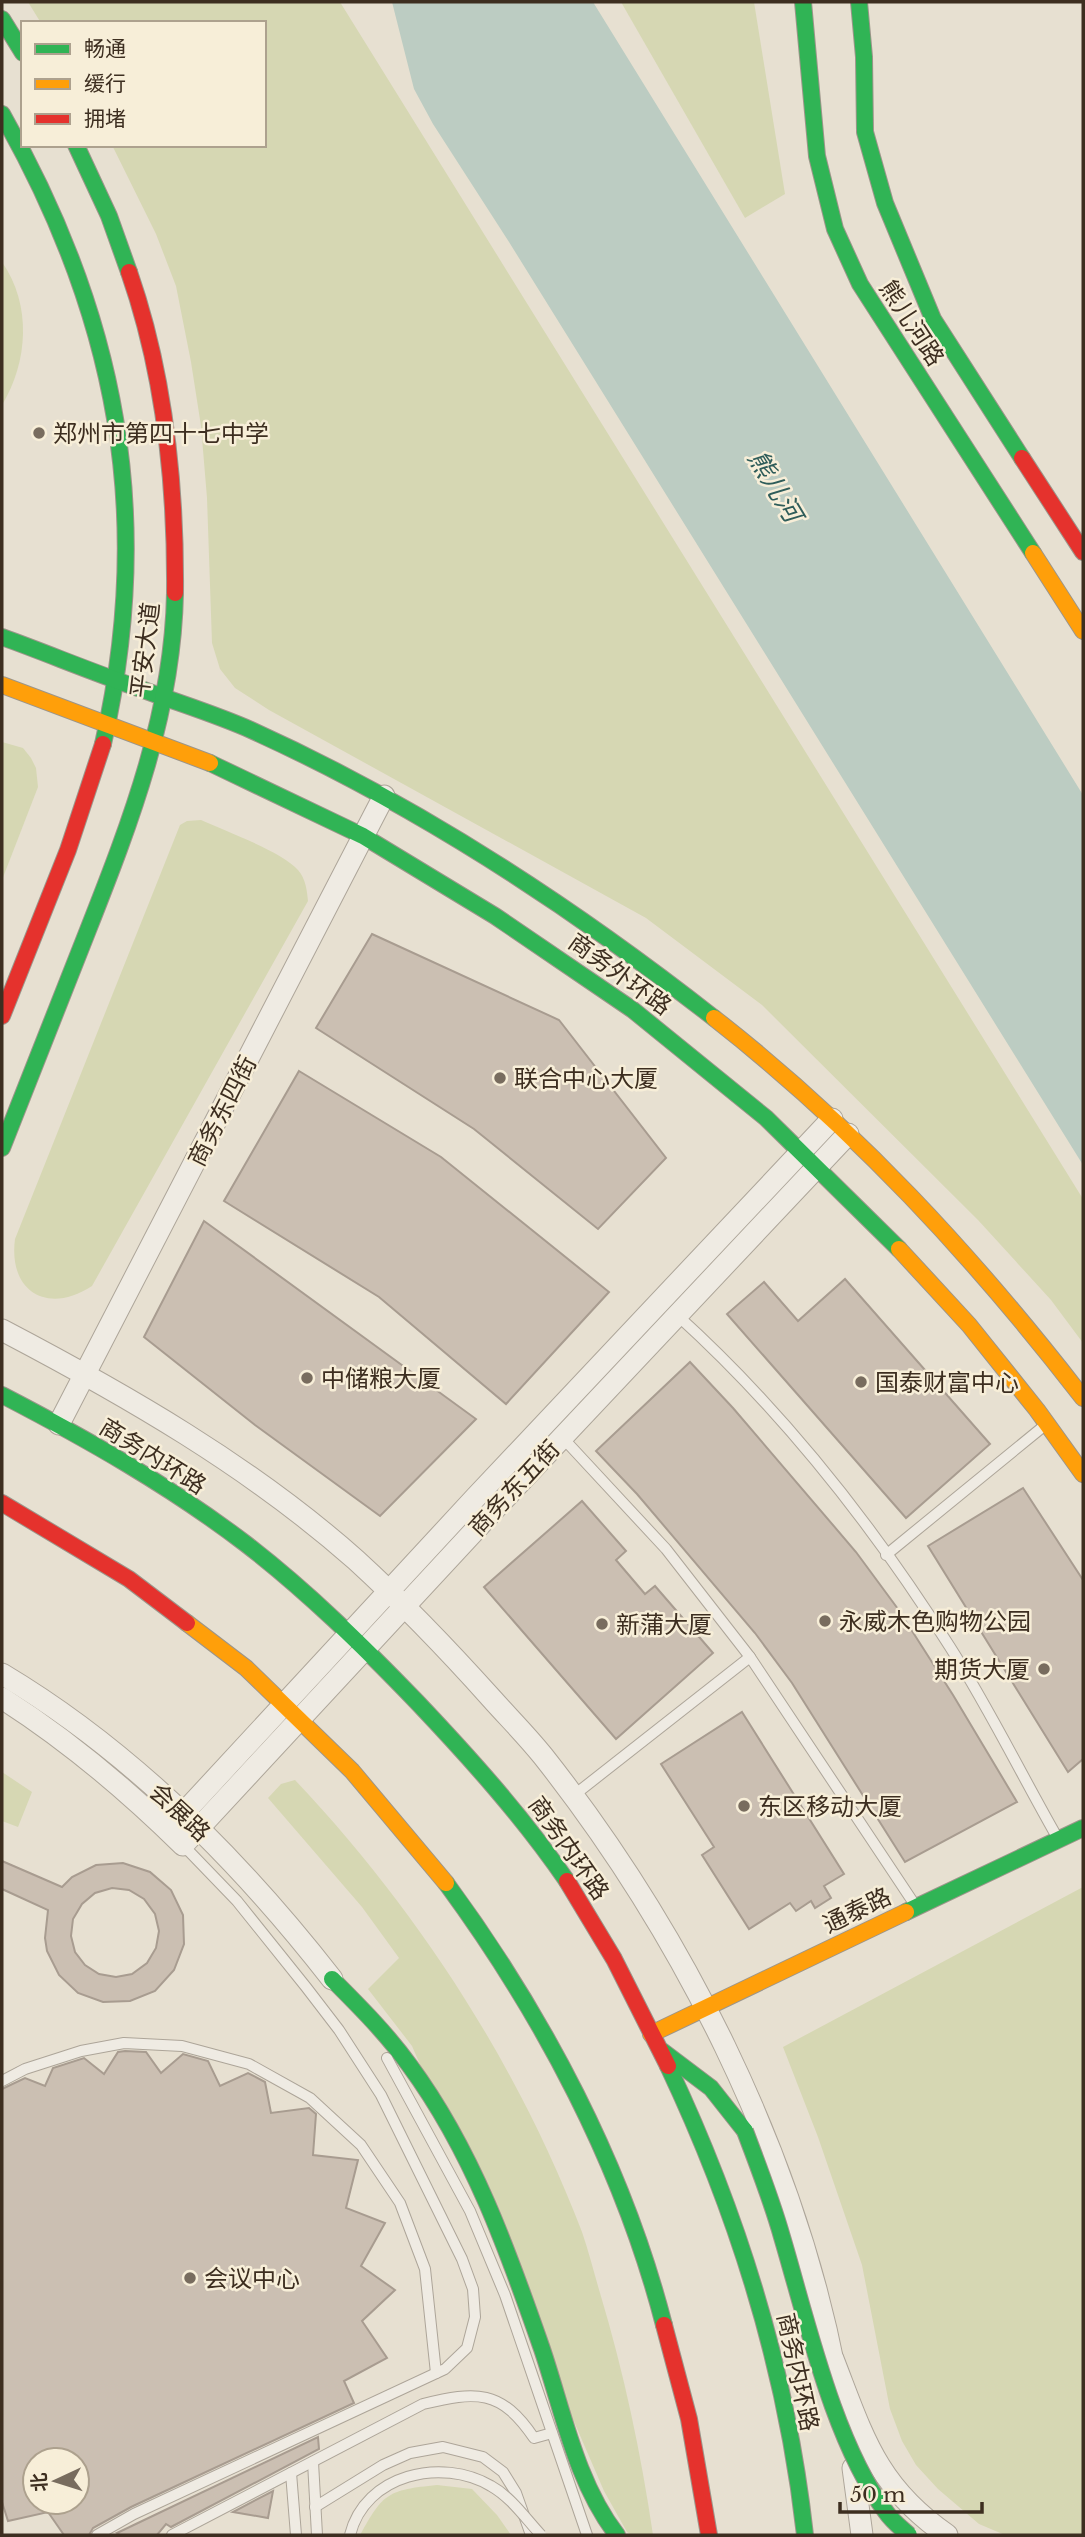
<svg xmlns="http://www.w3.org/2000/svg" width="1085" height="2537" viewBox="0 0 1085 2537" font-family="'Libre Baskerville','Noto Sans SC',serif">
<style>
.green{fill:#d6d7b3}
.water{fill:#bcccc2}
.building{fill:#cbbfb2;stroke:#a89c90;stroke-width:2;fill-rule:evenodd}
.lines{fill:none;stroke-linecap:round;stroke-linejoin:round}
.lane-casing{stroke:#ada599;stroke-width:12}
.street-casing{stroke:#ada599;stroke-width:23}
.fast-casing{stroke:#9c958a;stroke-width:18}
.slow-casing{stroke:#9c958a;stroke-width:18}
.jam-casing{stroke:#9c958a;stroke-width:18}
.lane{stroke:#efebe3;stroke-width:10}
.street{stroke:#efebe3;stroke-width:21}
.fast{stroke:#30b455;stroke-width:16}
.slow{stroke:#ff9f0a;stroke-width:16}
.jam{stroke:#e5322d;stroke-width:16}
.lane-bridge-casing{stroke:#ada599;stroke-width:12;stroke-linecap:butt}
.fast-bridge-casing{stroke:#9c958a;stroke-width:18;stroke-linecap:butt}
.lane-bridge{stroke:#efebe3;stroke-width:10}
.fast-bridge{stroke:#30b455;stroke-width:16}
.poi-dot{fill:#786c5e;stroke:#f7eed8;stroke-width:2.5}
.labels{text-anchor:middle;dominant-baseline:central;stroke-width:5;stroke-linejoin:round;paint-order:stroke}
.street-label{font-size:24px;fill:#3d2e20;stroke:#f7eed8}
.poi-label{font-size:24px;fill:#3d2e20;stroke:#f7eed8;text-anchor:start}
.water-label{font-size:26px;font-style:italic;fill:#2f5d5a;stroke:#f7eed8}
</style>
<rect width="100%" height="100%" fill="#e7e0d1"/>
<g class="green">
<path d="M28,2h312l743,1197v144l-32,-43 -73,-80 -216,-215 -116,-87 -377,-208 -34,-22 -15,-19 -8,-26 -5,-145 -6,-72 -10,-64 -15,-76 -20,-52 -44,-89h152v-122h-223z"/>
<path d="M621,2h133l31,192 -40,24z"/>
<path d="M2,262c30,43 26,100 0,143z"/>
<path d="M2,742l21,6 8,10 5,10 2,19 -36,93z"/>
<path d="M201,820c24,11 82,32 97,50 8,9 9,21 10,31l-216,385c-44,29 -84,6 -77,-47l165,-414 7,-4z"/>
<path d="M2,1772l30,20 -14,35 -16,-6z"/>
<path d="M295,1780c123,130 223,285 287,452 7,20 12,41 18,61 24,80 41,160 53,242h-21l-5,-3 -23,-41 -192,-445 -44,-57 31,-31 -37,-51 -94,-109 13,-14z"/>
<path d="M1083,1887v648h-78l-26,-11 -41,-35 -22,-24 -14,-24 -12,-32 -28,-144 -44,-128 -35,-90z"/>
<path d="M437,2485l35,4 25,26 14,20h-151c23,-42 28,-45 77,-50z"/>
</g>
<path class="water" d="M392,2h201l490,793v370l-574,-923 -76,-118 -19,-35z"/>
<g class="building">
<path d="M372,934l187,86 107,138 -68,71 -124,-100 -158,-101z"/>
<path d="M299,1071l142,86 168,135 -103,112 -127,-107 -155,-96z"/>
<path d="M204,1221l272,198 -96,97 -125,-91 -111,-88z"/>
<path d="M845,1279l145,165 -84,74 -179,-204 37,-32 34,39z"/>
<path d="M690,1362l43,46 123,144 42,57 55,86 64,107 -112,60 -113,-179 -37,-50 -118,-139 -41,-43z"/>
<path d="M1023,1488l60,92v179l-15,13 -140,-226z"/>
<path d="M582,1501l44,50 -10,9 29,34 10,-8 58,67 -97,86 -132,-152z"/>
<path d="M742,1712l102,162 -20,12 7,12 -16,10 -4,-7 -15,10 -6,-8 -41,26 -47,-74 12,-8 -53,-83z"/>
<path d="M2,1861l60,26 10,-10 24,-12 27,-2 27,9 21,18 12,25 1,29 -10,26 -19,21 -25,10 -27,1 -25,-9 -19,-18 -12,-24 -2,-13 3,-28 -46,-21zM112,1888l17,2 15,9 11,15 4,17 -3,17 -9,15 -15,11 -16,3 -17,-3 -14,-9 -10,-13 -4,-16 2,-17 9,-15 13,-11z"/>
<path d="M125,2051l21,1 15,21 22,-19 25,7 12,25 28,-13 17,9 6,31 38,-5 7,6 -3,41 45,5 -12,48 39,15 -24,43 34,24 -33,31 25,37 -43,23 10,22 -223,104 -38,21 -4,7h-25l-16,-23 -40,9 -6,-19v-413l23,-11 20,8 8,-18 31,-10 20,16 14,-22zM35,2460h42v42h-42z"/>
<path d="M318,2437l1,12 -148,78 -5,-3 -9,11h-37l-3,-2z"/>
<path d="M273,2491l-5,27 -35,-6z"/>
</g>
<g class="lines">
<g class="lane-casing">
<g id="lane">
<path d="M677,1315c106,96 197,212 273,332 39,61 71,127 107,190"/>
<path d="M562,1437l104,112 84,108 165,248"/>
<path d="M886,1555l158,-129"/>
<path d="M573,1796l177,-139"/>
<path d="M387,2058l83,153 35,84 82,240"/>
<path d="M2,2081l23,-12 56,-18 43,-8 58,3 67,18 61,34 51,47 39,58 25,66 11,104"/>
<path d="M313,2462l4,73"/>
<path d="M291,2473l5,62"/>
<path d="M315,2507l68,-42 27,-12 33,-6 40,10 20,15 13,21 15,42"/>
<path d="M97,2535l37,-21 311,-145 22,-21 8,-31 -2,-28 -11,-30 -81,-164 -42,-65 -33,-43 -69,-86 -54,-56"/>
<path d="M172,2535l251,-131c53,-13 78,-15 111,34l18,-5"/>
</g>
</g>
<g class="street-casing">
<g id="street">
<path d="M2,1330c124,65 248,136 354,230 48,44 93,91 136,139 17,19 35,37 51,57 139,176 249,394 292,615"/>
<path d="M59,1424l325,-628"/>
<path d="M2,1674c129,77 238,187 330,305"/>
<path d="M2,1698c66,42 125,92 181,147l308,-332 357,-379"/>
<path d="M168,1830l307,-332 357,-379"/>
<path d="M833,2359c30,77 43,127 114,176"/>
<path d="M853,2468l9,67"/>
</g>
</g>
<g class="fast-casing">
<g id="fast">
<path d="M803,2l14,154 18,73 25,55 173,269"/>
<path d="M859,2l5,55 1,75 20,71 48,116 89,139"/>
<path d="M2,19l21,34"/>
<path d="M2,114c115,202 153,402 101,630"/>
<path d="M76,145l33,71 20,56"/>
<path d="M2,637c47,17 92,36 139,52 37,14 74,25 110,41 166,75 320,176 463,288"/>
<path d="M210,763l153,73 132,80 138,94 133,108 133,131"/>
<path d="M2,1148c29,-72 57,-145 86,-218 43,-109 85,-218 87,-337"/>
<path d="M2,1395c85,44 168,91 244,149 62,48 117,102 171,158 54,57 106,115 150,179"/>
<path d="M446,1883c97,132 177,283 218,442"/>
<path d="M906,1912l177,-84"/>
<path d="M332,1979c28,28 55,55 78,87 62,84 98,185 132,283 21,62 34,133 75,186"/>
<path d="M662,2051l49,37 34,43"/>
<path d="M668,2066c70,148 119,306 137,469"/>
</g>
</g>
<g class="slow-casing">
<g id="slow">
<path d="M1033,553l50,78"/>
<path d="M2,685l208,78"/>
<path d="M714,1018c142,111 259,238 369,380"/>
<path d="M899,1249l70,76 68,85 46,64"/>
<path d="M187,1623l59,45 106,103 94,112"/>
<path d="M651,2034l255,-122"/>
</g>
</g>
<g class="jam-casing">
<g id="jam">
<path d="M129,272c36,103 47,212 46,321"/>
<path d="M1022,458l61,94"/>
<path d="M2,1016l66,-166 35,-106"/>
<path d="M2,1503l127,76 58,44"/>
<path d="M567,1881l47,78 54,107"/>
<path d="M664,2325l25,94 20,116"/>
</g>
</g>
<use href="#lane" class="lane"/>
<use href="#street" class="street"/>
<use href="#fast" class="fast"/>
<use href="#slow" class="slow"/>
<use href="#jam" class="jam"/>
<g class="lane-bridge-casing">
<path id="lane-bridge" d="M350,2535c15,-61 92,-78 141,-49 20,11 35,33 50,49"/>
</g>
<g class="fast-bridge-casing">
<path id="fast-bridge" d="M745,2131c13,35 27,70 37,106 25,84 52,206 104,275 6,9 15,16 23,23"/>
</g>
<use href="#lane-bridge" class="lane-bridge"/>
<use href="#fast-bridge" class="fast-bridge"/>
</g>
<g class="poi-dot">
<circle cx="39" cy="433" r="7"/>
<circle cx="500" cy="1078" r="7"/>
<circle cx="307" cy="1378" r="7"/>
<circle cx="861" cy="1382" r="7"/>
<circle cx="825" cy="1621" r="7"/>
<circle cx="602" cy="1624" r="7"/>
<circle cx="1044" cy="1669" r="7"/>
<circle cx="744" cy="1806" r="7"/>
<circle cx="190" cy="2278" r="7"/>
</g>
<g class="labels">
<g class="street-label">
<text transform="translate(912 323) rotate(57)">熊儿河路</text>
<text transform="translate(145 650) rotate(-83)">平安大道</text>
<text transform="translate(620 974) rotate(36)">商务外环路</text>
<text transform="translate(222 1111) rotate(-63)">商务东四街</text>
<text transform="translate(153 1456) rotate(32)">商务内环路</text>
<text transform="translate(514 1488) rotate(-47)">商务东五街</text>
<text transform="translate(180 1812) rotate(43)">会展路</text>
<text transform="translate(569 1848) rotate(55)">商务内环路</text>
<text transform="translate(857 1910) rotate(-26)">通泰路</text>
<text transform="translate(798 2372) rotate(78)">商务内环路</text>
</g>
<g class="poi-label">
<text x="53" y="433">郑州市第四十七中学</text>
<text x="514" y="1078">联合中心大厦</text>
<text x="321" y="1378">中储粮大厦</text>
<text x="875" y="1382">国泰财富中心</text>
<text x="839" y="1621">永威木色购物公园</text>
<text x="616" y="1624">新蒲大厦</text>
<text x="1030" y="1669" text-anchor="end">期货大厦</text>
<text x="758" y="1806">东区移动大厦</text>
<text x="204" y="2278">会议中心</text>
</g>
<g class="water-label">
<text transform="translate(775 486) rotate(59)">熊儿河</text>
</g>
</g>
<rect width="1085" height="2537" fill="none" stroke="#3d2e20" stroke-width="7"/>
<rect x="21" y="21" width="245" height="126" fill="#f7eed8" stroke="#ada18e" stroke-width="2"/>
<rect x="35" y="44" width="35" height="10" fill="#30b455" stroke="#ada18e" stroke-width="2"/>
<text x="84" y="56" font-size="21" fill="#3d2e20">畅通</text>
<rect x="35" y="79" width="35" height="10" fill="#ff9f0a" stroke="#ada18e" stroke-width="2"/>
<text x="84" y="91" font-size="21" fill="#3d2e20">缓行</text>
<rect x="35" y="114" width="35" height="10" fill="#e5322d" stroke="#ada18e" stroke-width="2"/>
<text x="84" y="126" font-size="21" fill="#3d2e20">拥堵</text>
<g transform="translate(56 2481) rotate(266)"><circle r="33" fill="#f7eed8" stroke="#ada18e" stroke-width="2"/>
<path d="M0-5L12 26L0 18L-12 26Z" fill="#786c5e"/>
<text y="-10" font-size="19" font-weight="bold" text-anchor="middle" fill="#3d2e20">北</text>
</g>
<path d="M840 2502v10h142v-10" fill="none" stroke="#3d2e20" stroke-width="3.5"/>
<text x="850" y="2502" font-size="21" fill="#3d2e20" stroke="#f7eed8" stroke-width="5" paint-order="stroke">50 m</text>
</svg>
